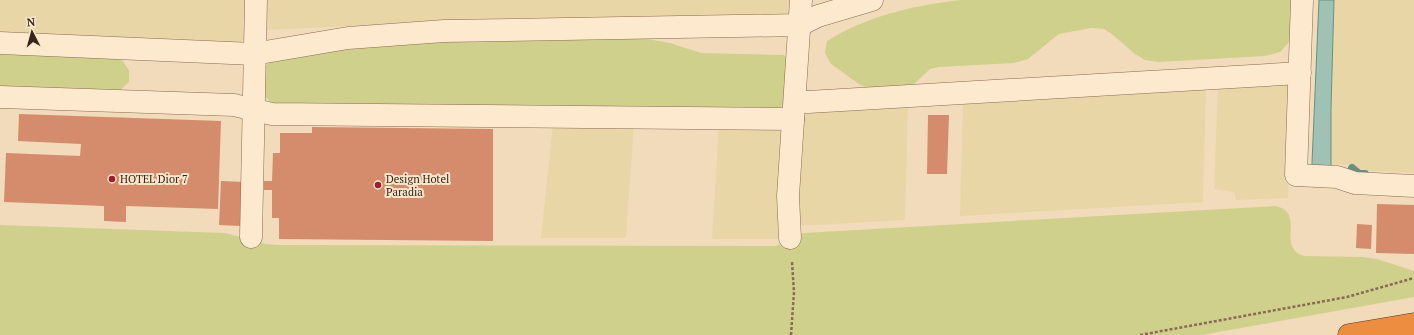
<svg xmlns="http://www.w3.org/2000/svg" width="1414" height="335" viewBox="0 0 1414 335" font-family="'PT Serif',serif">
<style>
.farmland{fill:#e8d6a7}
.green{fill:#d0d08d}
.water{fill:#9fc2b4;stroke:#669081}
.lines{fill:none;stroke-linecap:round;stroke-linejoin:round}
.stream{stroke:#669081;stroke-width:8}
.building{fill:#d48c6c}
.minor-casing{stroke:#8a6a53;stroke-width:23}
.highway-casing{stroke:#573928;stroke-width:23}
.path{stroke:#8a6a53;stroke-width:2.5;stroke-dasharray:3 2;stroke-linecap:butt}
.minor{stroke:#fce9ce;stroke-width:22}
.highway{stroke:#ec8d40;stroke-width:22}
.poi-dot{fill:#9f1d2c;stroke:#f9e6ca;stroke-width:1.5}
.labels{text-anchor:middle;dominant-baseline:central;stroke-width:4;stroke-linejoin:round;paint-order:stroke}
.poi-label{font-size:11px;fill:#372519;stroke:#f9e6ca;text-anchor:start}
</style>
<rect width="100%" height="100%" fill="#f2dbba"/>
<g class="farmland">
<path d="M0,0h248l-1,37 -8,7 -239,-11z"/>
<path d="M264,0h530l-1,8 -8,8 -341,6 -181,8z"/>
<path d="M1334,0h80v173l-54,-3 -7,-5 -22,-1z"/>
<path d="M1284,82l8,7 -4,109 -52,2 -2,-8 -20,-3 4,-103z"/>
<path d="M1206,86l-3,116 -243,14 3,-116z"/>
<path d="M908,104l-3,116 -109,6 5,-112 4,-4z"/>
<path d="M553,124h81l-8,114h-85z"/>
<path d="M719,125l63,1v113h-70z"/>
</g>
<g class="green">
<path d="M961,0h333l-4,41 -10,11 -15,4 -107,6 -13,-2 -10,-6 -22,-19 -9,-6 -13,-1 -32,6 -31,25 -14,4 -75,4 -9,2 -19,18 -42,2 -10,-5 -28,-20 -6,-11 2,-12c40,-25 88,-36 134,-41z"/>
<path d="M637,37l33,6 31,10 83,2 6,7 -4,40 -8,7 -504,-4 -11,-10v-27l7,-6 32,-7 95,-12z"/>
<path d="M0,52l112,5 11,4 6,10v11l-10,9 -119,-2z"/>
<path d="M1275,206c32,6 0,41 29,50l59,1 14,2 37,12v26l-212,38h-1202v-110l225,8 41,11 11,1 498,1c12,-2 18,-11 29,-13z"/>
</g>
<path class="water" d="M1319,0h15l-3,110v56l-19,-1v-2z"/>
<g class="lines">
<path class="stream" d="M1352,168l7,6h6"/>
</g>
<g class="building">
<path d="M19,114l202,7 -3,88 -92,-3v16l-22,-1v-15l-100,-4 2,-49 74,3 1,-12 -63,-3z"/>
<path d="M928,115h21l-2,59h-20z"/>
<path d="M312,127l181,2v112l-214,-2v-21h-7v-28h-8v-9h8l1,-28h7v-20h32z"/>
<path d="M221,181l23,1 -2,44 -23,-1z"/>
<path d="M1377,204l37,1v49l-38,-1z"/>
<path d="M1357,224l15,1 -1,24 -15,-1z"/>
</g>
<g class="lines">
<g class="minor-casing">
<g id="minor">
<path d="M1302,0l-6,175 41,2 18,6 59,3"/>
<path d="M0,43l254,11 94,-16 96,-7 356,-6 18,-9 54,-16"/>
<path d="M0,97l234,8 38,9 521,5"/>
<path d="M795,101l13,1 492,-29"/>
<path d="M251,237l5,-237"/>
<path d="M790,238l-2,-42 13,-196"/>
</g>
</g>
<g class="highway-casing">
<path id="highway" d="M1349,335l65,-11"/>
</g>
<g class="path">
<path d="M791,335l3,-43 -2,-30"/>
<path d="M1140,335l207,-38 67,-19"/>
</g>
<use href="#minor" class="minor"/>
<use href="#highway" class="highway"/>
</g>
<g class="poi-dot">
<circle cx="112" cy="179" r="4"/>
<circle cx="378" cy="185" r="4"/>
</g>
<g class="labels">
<g class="poi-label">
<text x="120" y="179">HOTEL Dior 7</text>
<text x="386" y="179">Design Hotel<tspan x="386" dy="13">Paradia</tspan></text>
</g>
</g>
<g transform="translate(32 32) rotate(354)" stroke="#f9e6ca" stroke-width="3" paint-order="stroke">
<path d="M0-3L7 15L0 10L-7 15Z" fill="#372519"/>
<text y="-6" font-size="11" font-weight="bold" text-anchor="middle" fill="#372519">N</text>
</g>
</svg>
